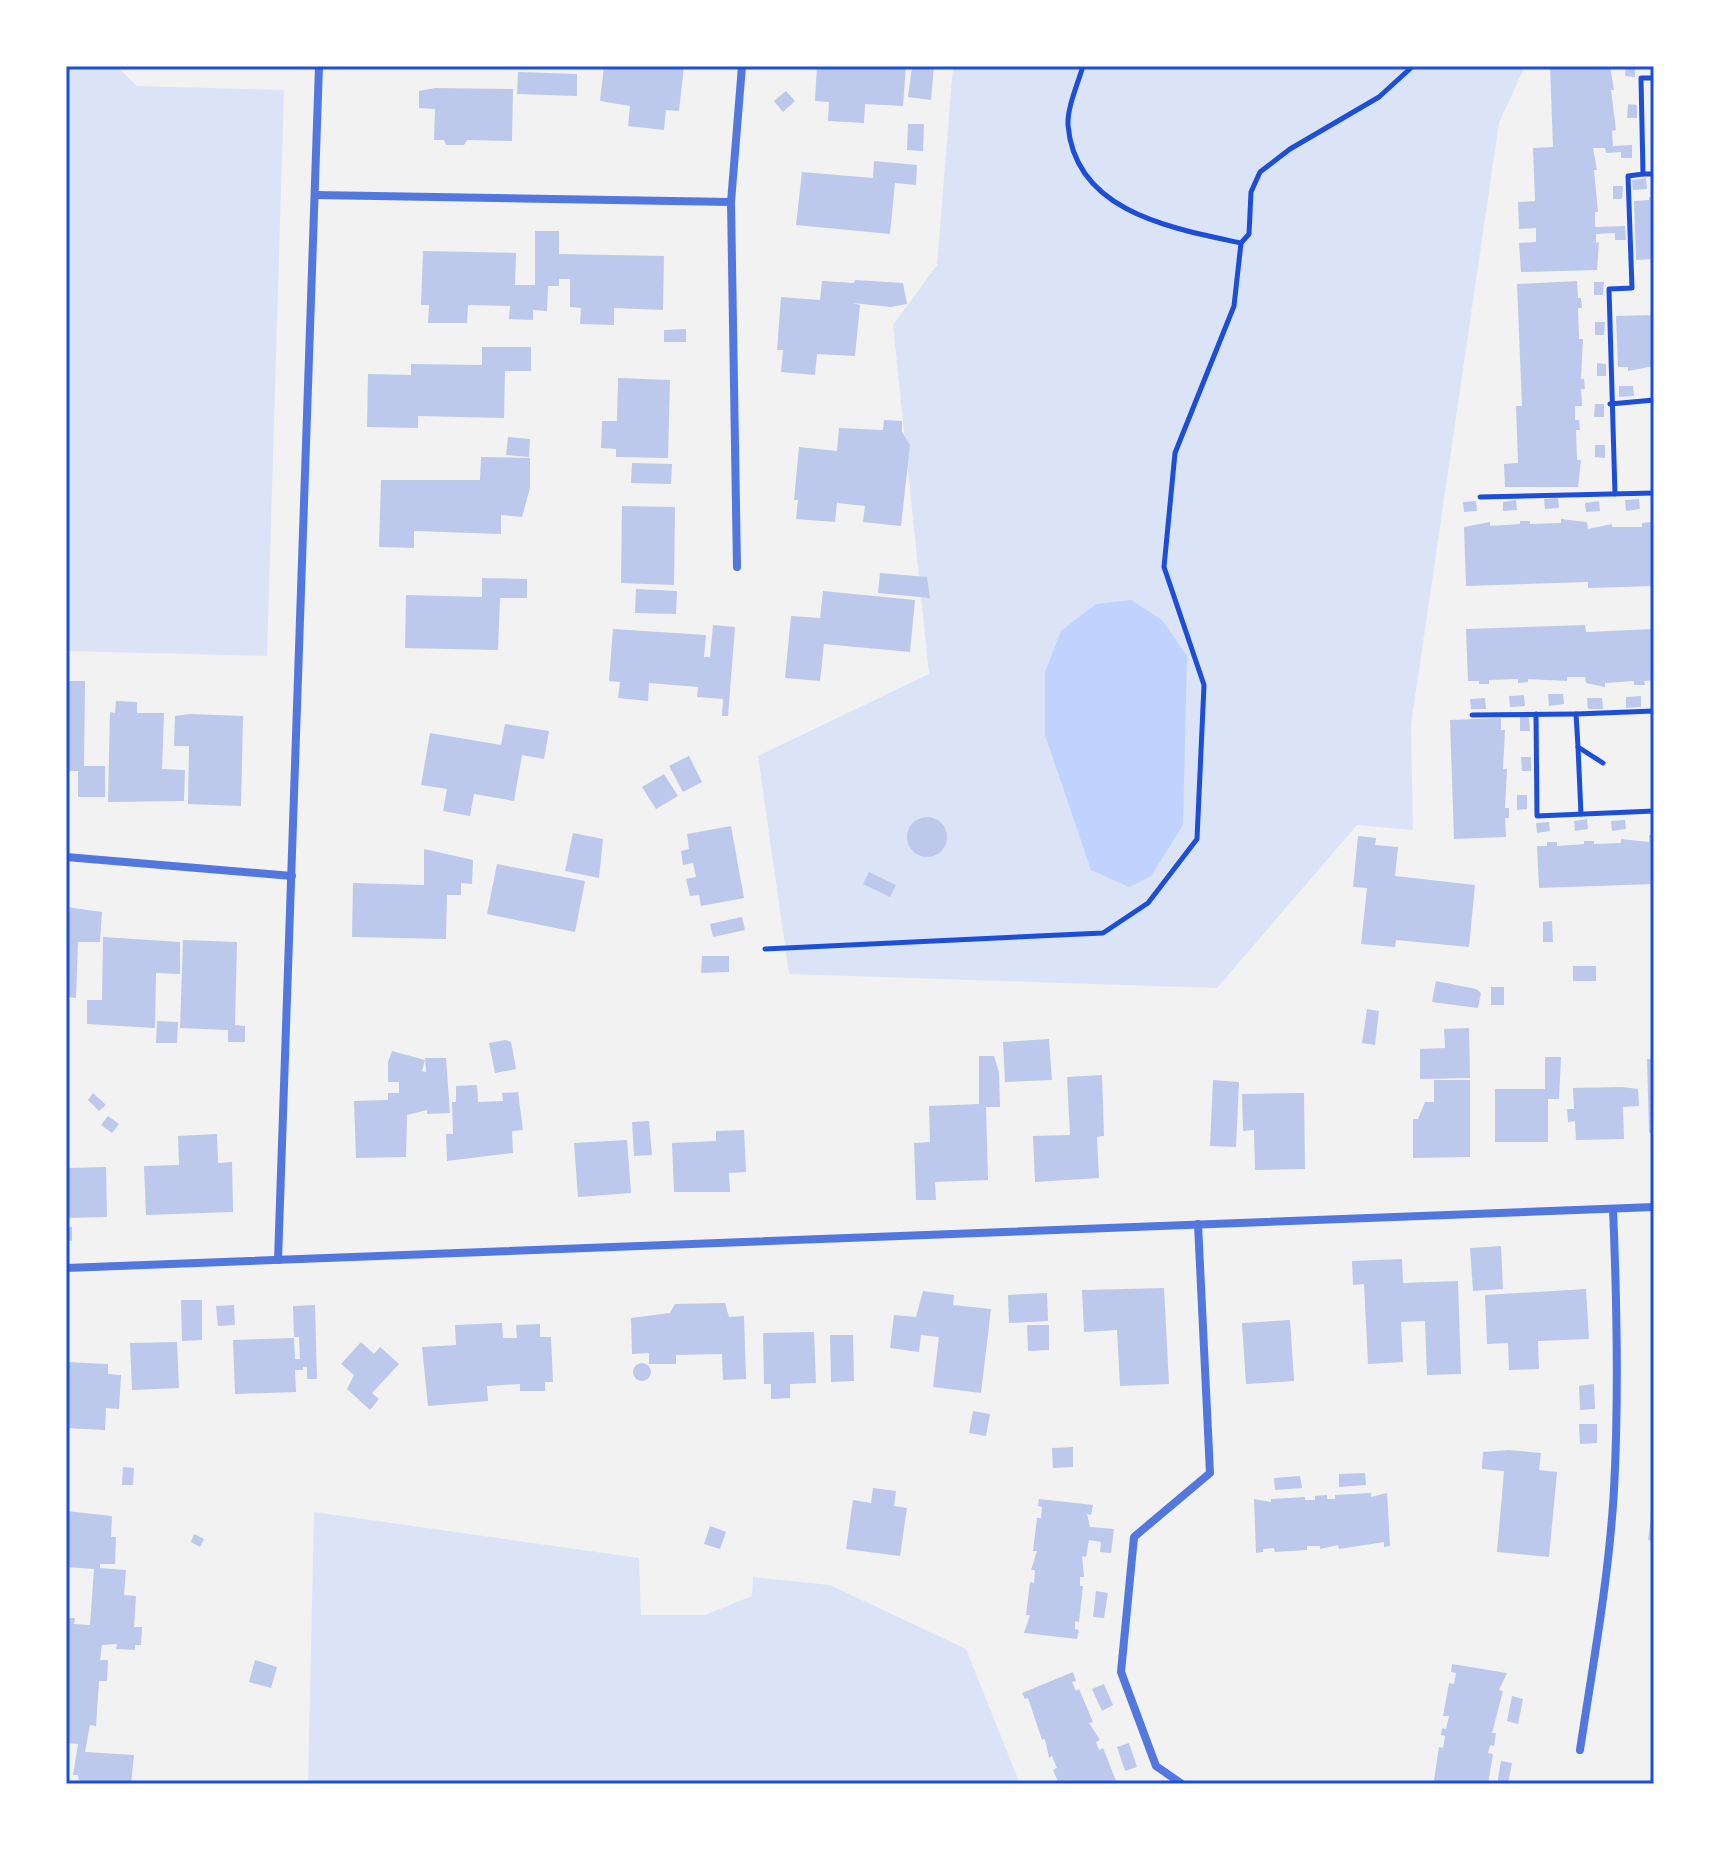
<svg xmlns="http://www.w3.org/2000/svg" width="1720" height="1850" viewBox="0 0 1720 1850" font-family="'Roboto Serif',serif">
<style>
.green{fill:#dbe4f7}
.water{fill:#bfd3fe}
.building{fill:#bdc9ec}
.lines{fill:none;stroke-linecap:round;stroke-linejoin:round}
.path{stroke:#1d4ed8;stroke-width:5}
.minor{stroke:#5277de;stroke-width:8}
.neatline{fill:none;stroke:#1d4ed8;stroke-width:3}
</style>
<rect width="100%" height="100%" fill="#f2f2f2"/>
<g class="green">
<path d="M66,66h50l21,20 147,4 -17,566 -201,-5z"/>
<path d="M953,66h572l-26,57 -88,602 2,105 -56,-5 -140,163 -428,-14 -31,-218 171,-82 -36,-349 44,-60z"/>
<path d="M314,1512l325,46 2,57h64l47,-19 1,-19 77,8 136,64 54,135h-712z"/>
</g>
<path class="water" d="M1131,600l31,20 25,36 -4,169 -32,51 -22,11 -38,-17 -46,-135v-63l16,-41 35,-27z"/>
<g class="building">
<path d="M604,66h80l-5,45 -13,-1 -2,20 -36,-4 2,-20 -30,-5z"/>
<path d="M817,66h89l-3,40 -38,-2 -1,19 -36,-2 1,-19 -14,-1z"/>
<path d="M912,66h22l-3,34 -23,-3z"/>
<path d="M1550,66h60l4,24h-3l5,40 -4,1 1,15 19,-1v13h-11v-6l-15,1 -1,-5h-12l4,22h-3l4,42h-3v15l30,-1 1,14h-11v-7l-19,1v9l3,-1 -2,28 -76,2 -2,-29 17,-1v-14l-17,1 -1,-27 17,-1 -2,-53 20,-1z"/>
<path d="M1626,66h9v11l-10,-1z"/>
<path d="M518,72l59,2v22l-60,-2z"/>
<path d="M435,88l78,1 -1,52 -45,-1 -3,5h-18l-2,-5h-10l1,-31 -16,-1v-17z"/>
<path d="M786,91l9,10 -12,11 -9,-11z"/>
<path d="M1628,104l9,1v13h-10z"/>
<path d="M908,124h16l-1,27 -16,-1z"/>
<path d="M874,161l43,4 -1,20 -21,-2 -5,51 -94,-9 6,-53 71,6z"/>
<path d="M1646,178l1,11 -14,1 -1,-10z"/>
<path d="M1613,186h10l-1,13h-9z"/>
<path d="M1649,197h5v62l-18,1 -2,-59 15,-1z"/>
<path d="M535,231h24v23l105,2 -1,54 -49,-2v17l-34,-1 1,-16 -11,-1v-28h-11v7h-11l-1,25 -14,-1v10l-24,-1 1,-13 -42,-1 -1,18h-39l1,-18h-8l2,-54 93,2 -1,32h20z"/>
<path d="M855,280l48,3 4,21 -17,3 -37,-4 7,2 -5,51 -38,-2 -2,21 -34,-3 2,-22h-6l4,-53 39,3 2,-19 32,2z"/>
<path d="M1577,281l1,17h3l1,10h-4l1,31h4l-2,40h3l1,10h-4l1,17h-7v14h4l1,10h-4l1,30h4l-3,27h-73l-1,-23 14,-1 -2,-57h6l-5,-122z"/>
<path d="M1594,282h10l-1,13h-9z"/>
<path d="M1654,315v51l-26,5v-4h-10l-2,-51z"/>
<path d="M1595,322h10l-1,13h-9z"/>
<path d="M686,329v13h-22v-12z"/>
<path d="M482,347h49v24h-26l-1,47 -86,-2v12l-51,-1 1,-53 43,1v-11l71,1z"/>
<path d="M1597,363l9,1v12h-9z"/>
<path d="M618,378l52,2 -2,78 -52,-1v-8l-15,-1 1,-27h15z"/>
<path d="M1619,386h14l1,10 -15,1z"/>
<path d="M1595,404h9v13h-10z"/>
<path d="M884,420l18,1v11l8,13 -9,81 -38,-4 2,-16 -28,-3 -2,19 -39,-3 2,-19h-4l5,-53 38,4 2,-23 44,2z"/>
<path d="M508,437l22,2 -1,18 -23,-2z"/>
<path d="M1595,445h10v13l-10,-1z"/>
<path d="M481,457l49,1v30l-8,29 -21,-2v19l-87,-3v17l-35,-1 2,-67h99z"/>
<path d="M632,463l40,1 -1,20 -40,-1z"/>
<path d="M1558,498l1,10 -14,1 -1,-10z"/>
<path d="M1639,499l1,10 -14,2 -1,-11z"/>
<path d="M1516,500l1,10 -14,1v-9z"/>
<path d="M1476,501l1,10 -13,1 -1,-10z"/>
<path d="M1599,501l1,10 -14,1 -1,-9z"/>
<path d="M622,506l53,1 -1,78 -53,-2z"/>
<path d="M1561,519l26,3 1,7 24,-5v3h30v-4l10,-1 2,64 -66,2v-6l-122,4 -2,-59 26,-5v4l30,-2v-3h10v3l31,-1z"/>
<path d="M880,573l47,4 3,21 -52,-5z"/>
<path d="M482,578l45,1v19h-27l-2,52 -93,-2 1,-53 76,2z"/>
<path d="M636,589l41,2 -1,23 -41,-1z"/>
<path d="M823,591l92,9 -5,52 -86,-8 -4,37 -35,-3 6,-62 29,2z"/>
<path d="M713,625l22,2 -7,89h-6l1,-17 -26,-2 1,-10 -49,-4 -1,18 -30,-3 2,-16 -11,-1 4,-52 93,6 -2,22h6z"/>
<path d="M1585,625l1,7 68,-3v51l-10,1 1,4h-11v-4l-29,2v4l-19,-4 -1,-6h-18v4l-39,-2v3l-10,1v-4l-29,1v4h-10v-3h-11l-2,-52z"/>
<path d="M66,681h19l-1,85h21v31h-27v-26h-12z"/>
<path d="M1548,694h15l1,10 -15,2z"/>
<path d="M1524,695l1,11 -15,1 -1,-11z"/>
<path d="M1641,696v11l-15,1v-11z"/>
<path d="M1485,698l1,11h-15l-1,-10z"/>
<path d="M1587,698h15l1,11h-15z"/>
<path d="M116,701l21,1v11h27l-2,56 23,1 -1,31 -76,1 2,-90 5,1z"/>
<path d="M190,714l53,2 -2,90 -53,-2 1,-58h-15l1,-30z"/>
<path d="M1520,717h9l1,14h-10z"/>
<path d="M1501,718v12h4l-2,39h4l-2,39h4v10h-4l1,19 -52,2 -4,-119z"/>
<path d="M505,724l44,7 -5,28 -22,-4 -8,46 -40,-7 -4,22 -27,-5 4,-22 -26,-4 9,-52 71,12z"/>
<path d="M689,756l13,26 -19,10 -14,-26z"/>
<path d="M1521,757h10v14h-9z"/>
<path d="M664,774l14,22 -22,13 -14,-22z"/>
<path d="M1517,795h10v14l-10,1z"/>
<circle cx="927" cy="837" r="20"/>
<path d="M1587,819l1,10 -13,2 -1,-10z"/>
<path d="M1625,820l1,9 -14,2 -1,-10z"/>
<path d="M1549,822l1,9 -13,2 -1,-10z"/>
<path d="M731,826l13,72 -43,8 -2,-11 -9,1 -4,-17 10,-2 -3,-14 -10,2 -2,-14 8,-2 -2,-15z"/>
<path d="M573,833l30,6 -4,39 -34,-7z"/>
<path d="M1649,835h5l-1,49 -114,4 -2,-42h10v-4h10v4l27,-2v-3h10v3l27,-1v-4l28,3z"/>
<path d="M1358,836l18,2 -1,7 23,2 -3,29 80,9 -6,62 -73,-7 -1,7 -34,-3 6,-56 -14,-1z"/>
<path d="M424,849l49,11 -1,24 -11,-1v12h-14l-1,44 -94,-2 1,-54 71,2z"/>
<path d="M497,864l88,17 -10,51 -88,-18z"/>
<path d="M869,872l27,13 -6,12 -27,-13z"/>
<path d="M66,907l36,5 -2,30h-22l-2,56 -10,-1z"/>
<path d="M742,917l3,13 -32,7 -3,-13z"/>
<path d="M1552,921l1,21h-10v-20z"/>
<path d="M103,937l77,5v32l-24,-1 -1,55 -68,-4v-24h15z"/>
<path d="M183,940l54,2 -2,83 10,1v16h-17v-12l-48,-2z"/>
<path d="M702,956h27v16l-28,1z"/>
<rect x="1573" y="966" width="23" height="15"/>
<path d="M1436,981l40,8 5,4 -3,15 -46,-6z"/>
<rect x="1491" y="987" width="13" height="18"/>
<path d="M1367,1009l12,2 -4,34 -13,-2z"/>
<path d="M157,1021l21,1 -1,21h-21z"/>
<path d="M1469,1028l1,50 -50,1v-30l25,-1 -1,-19z"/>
<path d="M1049,1039l3,41 -47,2 -2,-40z"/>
<path d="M506,1040l5,2 5,27 -21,4 -6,-30z"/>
<path d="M392,1051l33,9 -3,11 4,1 -1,-14h21l4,55 -23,1v-4l-20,5 -1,42 -50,1 -2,-57 34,-1v-7h11v-11h-11v-20z"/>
<path d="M979,1056h15l5,16 1,35h-14l2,73 -53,2 1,18h-20l-2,-57 16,-1 -1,-36 50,-2z"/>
<path d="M1545,1057h16l-2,42h-11v43h-53v-53h50z"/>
<path d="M1647,1059h7v74h-5z"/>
<path d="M1102,1075l2,61 -7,1 2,41 -64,4 -2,-46 37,-1 -3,-58z"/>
<path d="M1213,1080l26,2 -3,65 -26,-1z"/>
<path d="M1434,1080h36v77l-57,1v-39h5l7,-17h9z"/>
<path d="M477,1085l1,17 25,-1 -1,-8 16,-1 5,38 -11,1 1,22 -66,8 -1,-27h7l-1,-32h4v-16z"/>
<path d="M1622,1087l16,2 1,17 -16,1 1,32 -48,1 -1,-19 -7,1 -1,-13h7l-1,-21z"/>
<path d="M93,1093l13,12 -7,6 -11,-11z"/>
<path d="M1304,1093l1,76 -50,1 -1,-40 -11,1 -1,-37z"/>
<path d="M108,1116l11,8 -7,9 -11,-8z"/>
<path d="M649,1121l3,34 -18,1 -2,-34z"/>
<path d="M744,1130l2,42 -17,1 1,19h-56l-2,-49 44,-2v-10z"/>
<path d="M217,1134l1,29 14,-1 1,50 -87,3 -2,-49 35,-1 -1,-29z"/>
<path d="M627,1140l4,53 -53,4 -4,-54z"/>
<path d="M106,1167l1,50 -41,1v-50z"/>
<path d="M66,1227h6v14l-6,-1z"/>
<path d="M1501,1246l2,43 -30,2 -3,-43z"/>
<path d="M1402,1259l1,24 55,-2 3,93 -34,1 -2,-54 -24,1 2,40 -35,2 -4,-80 -11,1 -1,-24z"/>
<path d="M1164,1288l5,96 -49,2 -3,-56 -33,2 -2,-42z"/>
<path d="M1586,1289l3,50 -51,2 1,28 -30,1 -1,-27 -21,1 -2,-49z"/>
<path d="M923,1291l31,4 -1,10 38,4 -10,84 -48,-6 6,-50 -18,-2 -2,17 -29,-4 4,-33 22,2z"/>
<path d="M1047,1293l1,28 -39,2 -1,-28z"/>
<path d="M181,1300h21v40l-20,1z"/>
<path d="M725,1303l4,14 15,-1 2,63 -23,1 -1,-26 -46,1v9h-27v-11l-17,1 -1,-36 39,-5 5,-9z"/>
<path d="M234,1305l1,20 -17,1 -2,-20z"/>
<path d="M315,1305l2,74h-10v-12h-4v3h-8l1,22 -61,2 -2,-54 61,-2 1,21h5l-1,-22h-5l-1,-31z"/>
<path d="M1290,1320l4,61 -48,3 -4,-61z"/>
<path d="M502,1323l1,15h14l-1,-13 24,-1v13h11l2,45h-8v9h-25v-7l-33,2 1,15 -60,5 -6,-59 34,-2 -1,-20z"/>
<path d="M1027,1325h22v25l-21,1z"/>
<path d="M814,1332l2,51 -26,1v14l-19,1v-15h-7l-1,-51z"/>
<path d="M830,1335h23l1,46 -23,1z"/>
<path d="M177,1342l2,46 -47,2 -2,-47z"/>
<path d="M361,1342l13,12 6,-7 19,17 -27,29 7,6 -9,11 -23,-21 7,-14 -13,-11z"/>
<path d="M66,1362l42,2v10l13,1 -2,34 -13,-1 -1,22 -39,-2z"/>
<circle cx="642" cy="1372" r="9"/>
<path d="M1594,1384l1,25 -15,1 -1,-24z"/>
<path d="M973,1411l17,3 -4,22 -17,-3z"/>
<path d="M1579,1424h18v19l-17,1z"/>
<path d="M1073,1447v20l-20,1 -1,-20z"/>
<path d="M1509,1450l32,3 -2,17 18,2 -8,85 -52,-5 7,-81 -22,-2 1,-17z"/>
<path d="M123,1467l11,1 -1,17h-11z"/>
<path d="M1365,1473l1,12 -27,2v-13z"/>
<path d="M1300,1476l2,12 -27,2 -1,-12z"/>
<path d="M873,1488l23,3 -2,15 13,2 -7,48 -54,-7 7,-49 18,3z"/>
<path d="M1371,1493v4l16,-4 3,53 -6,1v-5l-45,7 -1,-4 -18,4v-3h-13v4l-32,2 -1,-4 -11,1v3l-7,1 -2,-54 17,3v-3l34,-2v3h10v-4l12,-1v4h8v-4z"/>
<path d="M1039,1499l54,6 -2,10 -4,-1 3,13 24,2 -3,24 -11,-1 1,-10 -12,-2 -3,17 -4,-1 2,21h-4v9h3l-4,36 -4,-1v8l4,1 -2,9 -53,-6 6,-18h-4l4,-33 4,1 1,-13h-4l6,-19h-4l4,-33h4l1,-11 -4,-1z"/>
<path d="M66,1511l46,5 -1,21h5l-1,27h-15v4l26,2 -2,25 12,1 -2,31h8l-1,18h-6v5l-19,-1 1,-5 -15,1 -2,15h8l-1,21h-8l-3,45 -6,-1 -5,27 49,3 -3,29h-51l-2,-9h-5l5,-31 -12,-1v-125h9l-1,6 16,1 4,-56 -28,-2z"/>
<path d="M1652,1511h2v30l-6,-1z"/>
<path d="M710,1526l16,6 -6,17 -16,-5z"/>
<path d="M194,1534l10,5 -4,8 -9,-5z"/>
<path d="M1096,1591l12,2 -4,25 -11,-1z"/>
<path d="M255,1660l22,7 -6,21 -22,-6z"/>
<path d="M1452,1664l55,9 -8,17 4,1 -11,42h4l-2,13 -4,-1 -2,8 5,1 -5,30h-51l-3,-4 5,-33 4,1 2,-12 -4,-1 1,-7 4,1 3,-13h-6l6,-33 5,1 2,-11 -5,-1z"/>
<path d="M1073,1672l3,9 -4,1 4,9 3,-2 14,33 -4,1 11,17 -4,2 3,8 4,-2 13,33 -3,3h-54l-6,-14 4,-2 -5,-12 -3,2 -4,-19 -3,1 -14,-42 -3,1 -3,-6z"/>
<path d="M1104,1684l9,21 -11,6 -10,-22z"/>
<path d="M1512,1696l11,3 -5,25 -11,-3z"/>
<path d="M1129,1743l8,24 -12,4 -8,-24z"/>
<path d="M1501,1761l11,2 -4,21h-11z"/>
</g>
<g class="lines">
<g class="path">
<path d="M1083,66c-5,17 -16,42 -15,59 7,87 103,103 173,118l8,-9 2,-42 9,-20 30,-23 89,-52 34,-31"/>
<path d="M1643,174h11"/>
<path d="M1610,404l44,-4"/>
<path d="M1615,494l-6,-205 23,-1 -4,-112 15,-2 -2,-96h13"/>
<path d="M1480,497l174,-4"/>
<path d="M1536,714l1,102 117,-5"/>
<path d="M1472,715l104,-1"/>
<path d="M1578,747l3,67"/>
<path d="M1603,763l-25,-16 -2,-33 78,-3"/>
<path d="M765,949l338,-16 45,-30 49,-64 7,-154 -40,-118 11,-114 59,-147 7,-63"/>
</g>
<g class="minor">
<path d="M315,195l416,7"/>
<path d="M737,567l-6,-365 11,-136"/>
<path d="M66,857l226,19"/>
<path d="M278,1260l41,-1194"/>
<path d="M66,1268l1588,-61"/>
<path d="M1580,1750c13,-86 29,-173 34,-260 5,-94 3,-187 -1,-281"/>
<path d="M1182,1784l-26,-18 -35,-94 13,-135 76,-64 -12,-249"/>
</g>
</g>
<rect width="1720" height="1850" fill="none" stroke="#ffffff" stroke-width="136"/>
<rect x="68" y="68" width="1584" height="1714" class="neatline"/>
</svg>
